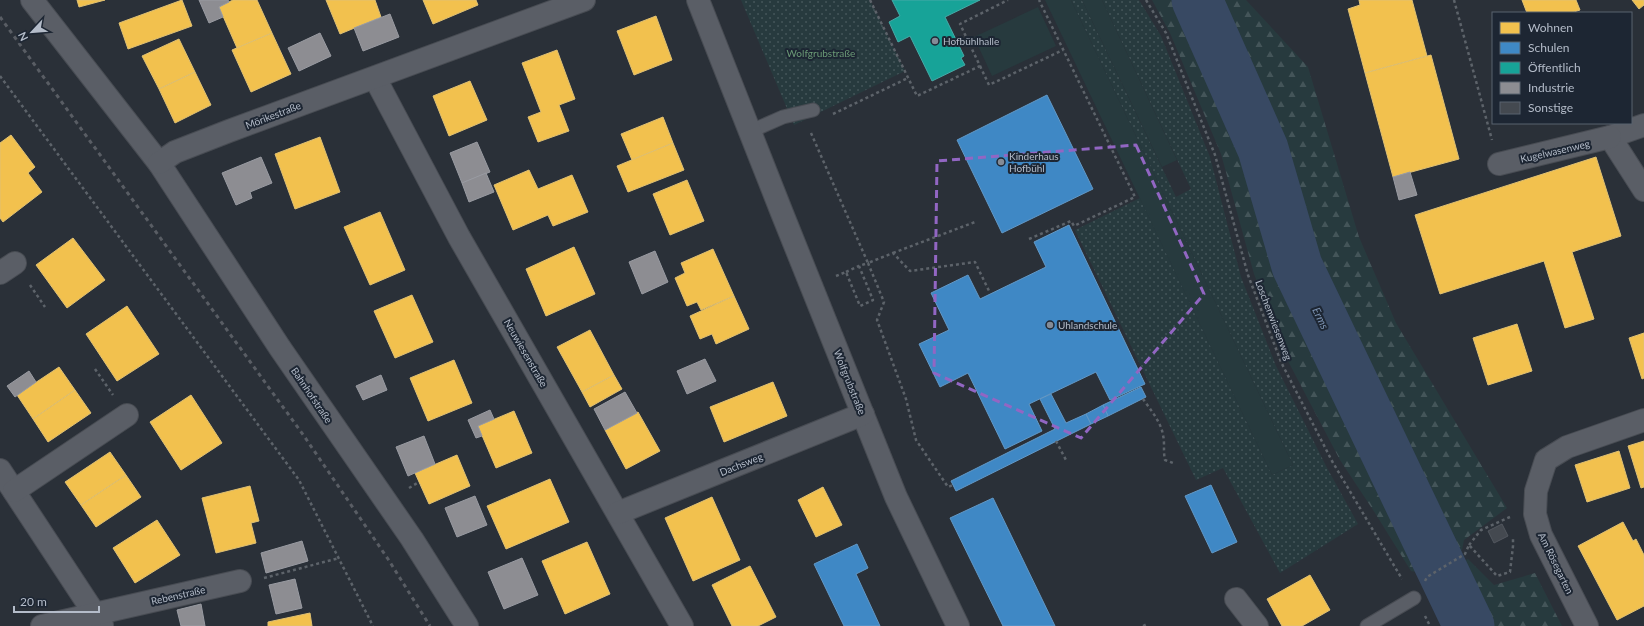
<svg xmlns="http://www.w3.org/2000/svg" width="1644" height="626" viewBox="0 0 1644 626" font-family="Lato,sans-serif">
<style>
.grass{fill:url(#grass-dots)}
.forest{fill:url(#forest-firs)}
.pitch{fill:#273a3e}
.homes{fill:#f2c14e;stroke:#dfc073}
.schools{fill:#3f88c5;stroke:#6298c6}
.public{fill:#17a398;stroke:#46aaa7}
.industry{fill:#8d8d92;stroke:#999ba2}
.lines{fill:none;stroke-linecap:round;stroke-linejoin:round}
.river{stroke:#384963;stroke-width:51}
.building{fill:#444950;stroke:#52575f}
.service-casing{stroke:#484c53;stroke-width:15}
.minor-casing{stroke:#484c53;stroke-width:24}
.path{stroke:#5d636a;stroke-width:2.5;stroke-dasharray:3 3;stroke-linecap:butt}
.service{stroke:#5a5e66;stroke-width:13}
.minor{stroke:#5a5e66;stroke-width:22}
.rail{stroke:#595d64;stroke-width:3;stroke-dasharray:4 4;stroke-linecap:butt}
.marked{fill:none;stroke:#9266c3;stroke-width:3;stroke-dasharray:8 5;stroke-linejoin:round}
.poi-dot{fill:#848b96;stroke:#1d2633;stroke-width:1.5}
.labels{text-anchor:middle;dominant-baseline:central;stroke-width:4;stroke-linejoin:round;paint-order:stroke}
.poi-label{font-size:10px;fill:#b4bcc9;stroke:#1d2633;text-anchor:start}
.park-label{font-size:10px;fill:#6b9a76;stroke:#1d2633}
.street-label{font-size:10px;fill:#b4bcc9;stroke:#1d2633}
.water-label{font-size:11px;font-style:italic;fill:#7c92b1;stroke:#1d2633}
</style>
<defs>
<pattern id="grass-dots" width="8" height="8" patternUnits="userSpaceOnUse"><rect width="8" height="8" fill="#273a3e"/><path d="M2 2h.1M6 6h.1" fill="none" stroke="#445559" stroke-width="1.8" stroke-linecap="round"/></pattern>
<pattern id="forest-firs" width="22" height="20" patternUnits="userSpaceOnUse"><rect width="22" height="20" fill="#273a3e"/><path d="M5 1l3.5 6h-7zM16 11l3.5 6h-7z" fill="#445559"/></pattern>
</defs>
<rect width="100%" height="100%" fill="#2a3038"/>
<g class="grass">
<path d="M741,0h129l35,71 -111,54z"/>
<path d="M1071,0h11l94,197 15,-8 -89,-189h37l22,36 49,121 31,120 35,89 50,100 32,58 -78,49 -57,-105 -27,12 -121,-250 65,-32 132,277 21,-10z"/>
</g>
<g class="forest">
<path d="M1152,0h94l62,67 51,170 37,86 111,185 -43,32 -2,10 -37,23h-4l-10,-2 -36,-58 -35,-53 -52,-99 -34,-87 -33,-120 -51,-121z"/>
<path d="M1468,559l26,26 41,-12 27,53h-118l-13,-22v-22z"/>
</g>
<g class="pitch">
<path d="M1045,0h26l222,465 -21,10z"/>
<path d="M1082,0h20l75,160 -15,7z"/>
<path d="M1038,7l18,39 -64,30 -18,-39z"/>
</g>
<g class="homes">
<path d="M77,0h28l-26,7z"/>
<path d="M182,0l10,26 -64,23 -9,-26z"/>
<path d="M233,0h24l15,33 -35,15 -18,-41z"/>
<path d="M326,0h49l6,17 -41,17z"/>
<path d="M423,0h53l2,5 -45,19z"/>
<path d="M1359,0h53l15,56 -62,17 -17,-64 12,-4z"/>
<path d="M1522,0h54l4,10 -9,3h-44z"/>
<path d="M1632,0h12v5l-5,4z"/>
<path d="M656,16l16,44 -38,15 -17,-44z"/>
<path d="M272,33l19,41 -40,18 -19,-42z"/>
<path d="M179,39l16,33 -36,17 -17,-33z"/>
<path d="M557,50l18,49 -16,6 10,26 -31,11 -10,-25 13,-5 -19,-49z"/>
<path d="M1431,55l28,104 -66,18 -28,-104z"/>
<path d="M195,72l16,33 -36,18 -16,-34z"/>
<path d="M470,81l17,39 -38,16 -16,-40z"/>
<path d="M663,117l10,26 -41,17 -11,-26z"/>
<path d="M11,135l24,32 -7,6 14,19 -39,30 -3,-4v-75z"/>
<path d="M320,137l20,55 -45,17 -20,-55z"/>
<path d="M673,143l11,27 -56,22 -11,-26z"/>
<path d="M1596,157l25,79 -49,16 22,67 -29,9 -21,-67 -104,33 -25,-79z"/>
<path d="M529,170l9,19 34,-14 16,37 -35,14 -5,-11 -35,15 -19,-45z"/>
<path d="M687,180l17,41 -34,14 -17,-41z"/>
<path d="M380,212l25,58 -35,15 -26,-58z"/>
<path d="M73,238l32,42 -38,28 -31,-43z"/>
<path d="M574,247l21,47 -49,22 -20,-47z"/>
<path d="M713,249l21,47 -33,14 -4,-8 -10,4 -12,-28 10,-5 -4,-10z"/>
<path d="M412,295l21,47 -38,16 -21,-47z"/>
<path d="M734,296l15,33 -33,15 -4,-10 -12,5 -10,-23z"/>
<path d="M127,306l32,48 -42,27 -31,-47z"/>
<path d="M1517,324l15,47 -44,14 -15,-47z"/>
<path d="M590,330l24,45 -32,17 -25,-45z"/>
<path d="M1644,333v45l-2,1 -13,-41z"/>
<path d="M454,360l18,43 -44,18 -18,-43z"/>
<path d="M59,367l16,23 -42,29 -16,-24z"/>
<path d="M614,375l8,14 -32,18 -8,-15z"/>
<path d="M773,382l14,34 -63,26 -14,-35z"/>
<path d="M75,390l16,23 -43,29 -15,-23z"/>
<path d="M191,395l31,48 -41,27 -31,-48z"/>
<path d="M514,411l18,42 -36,15 -18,-42z"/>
<path d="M638,412l22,39 -34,18 -21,-39z"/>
<path d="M1644,441v46l-3,1 -13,-42z"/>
<path d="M1619,451l11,37 -43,14 -12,-37z"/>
<path d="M110,452l16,23 -45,30 -16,-23z"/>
<path d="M457,455l13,31 -41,18 -14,-31z"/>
<path d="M126,475l15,22 -45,30 -15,-22z"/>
<path d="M550,479l19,43 -63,27 -19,-43z"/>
<path d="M250,486l9,35 -8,2 5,20 -40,10 -14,-55z"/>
<path d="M823,487l19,38 -26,12 -18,-37z"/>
<path d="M712,497l28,63 -47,21 -28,-63z"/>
<path d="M157,520l23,35 -45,28 -22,-35z"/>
<path d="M1623,522l10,19 3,-2 8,16v51l-27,14 -39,-74z"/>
<path d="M587,542l23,52 -45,20 -23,-53z"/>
<path d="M750,566l26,51 -18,9h-26l-20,-41z"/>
<path d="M1310,575l20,35 -28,16h-20l-15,-27z"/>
<path d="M310,613l2,13h-44v-4z"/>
</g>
<g class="schools">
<path d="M1047,95l46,94 -91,44 -45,-93z"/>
<path d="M1069,225l76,159 -35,16 -14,-28 -67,32 13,27 -37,18 -37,-76 -28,14 -21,-43 30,-14 -18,-37 37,-18 12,24 66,-32 -12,-25z"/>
<path d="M1141,387l5,10 -38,19 -5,-11z"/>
<path d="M1051,394l15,29 20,-9 5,10 -135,67 -5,-10 104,-52 -15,-30z"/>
<path d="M1103,405l5,11 -17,8 -5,-10z"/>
<path d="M1211,485l26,57 -25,11 -27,-57z"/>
<path d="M993,498l62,128h-52l-53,-108z"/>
<path d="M857,544l11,24 -12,6 24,52h-36l-30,-62z"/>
</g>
<path class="public" d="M892,0h88l-35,17 19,39 -3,2 4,7 -33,16 -22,-45 -12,6 -9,-20 11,-6z"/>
<g class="industry">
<path d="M199,0h29l1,2 -10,5 4,10 -14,6z"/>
<path d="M390,14l9,23 -36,14 -9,-23z"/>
<path d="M320,33l11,23 -32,15 -11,-23z"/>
<path d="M477,142l13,30 -28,11 -12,-30z"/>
<path d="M261,157l11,26 -22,9 2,6 -16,7 -14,-32z"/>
<path d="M1410,172l7,23 -18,5 -6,-23z"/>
<path d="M486,173l8,19 -25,10 -7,-19z"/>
<path d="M655,251l13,31 -26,12 -13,-32z"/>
<path d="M705,359l11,22 -29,13 -10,-23z"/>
<path d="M29,371l7,11 -21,15 -8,-11z"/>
<path d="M381,375l6,15 -24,10 -7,-14z"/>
<path d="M625,392l12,21 -32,17 -11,-21z"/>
<path d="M490,410l4,9 -16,7 4,10 -6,2 -8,-18z"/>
<path d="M424,436l11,28 -27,12 -12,-29z"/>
<path d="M475,496l12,29 -30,12 -12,-29z"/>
<path d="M302,541l6,20 -42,12 -5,-20z"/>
<path d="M522,558l16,37 -34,14 -16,-37z"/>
<path d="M295,579l7,29 -26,6 -7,-29z"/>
<path d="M201,604l4,22h-24l-4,-16z"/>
</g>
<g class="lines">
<path class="river" d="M1197,0l66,149 34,117 172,360"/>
</g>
<path class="building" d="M1502,524l6,12 -14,7 -6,-12z"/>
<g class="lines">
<g class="service-casing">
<g id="service">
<path d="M749,132l34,-15 30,-7"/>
<path d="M1367,626l47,-28"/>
</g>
</g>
<g class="minor-casing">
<g id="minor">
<path d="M32,0l127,163 121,185 132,191 55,87"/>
<path d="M698,0l84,213 114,284 62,129"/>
<path d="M375,78l84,159 223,389"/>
<path d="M1644,125l-34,12 34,53"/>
<path d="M159,163l16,-11 54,-21 355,-131"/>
<path d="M1499,164l111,-27"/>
<path d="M0,273l15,-10"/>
<path d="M0,470l102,155"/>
<path d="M14,491l113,-76"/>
<path d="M618,513l245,-99"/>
<path d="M1236,599l21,27"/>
<path d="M42,626l198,-45"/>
<path d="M1587,626l-46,-91 -6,-21 1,-23 10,-31 21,-13 77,-27"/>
</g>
</g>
<g class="path">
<path d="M870,0l47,96 63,-30 -20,-42 48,-24"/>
<path d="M1146,0l20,33 49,122 33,120 33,87 51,99 70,118"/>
<path d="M1454,0l38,140"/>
<path d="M980,66l9,19 74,-35"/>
<path d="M0,76l299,404 74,146"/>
<path d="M833,114l75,-36"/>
<path d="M811,133l57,130 25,-10 17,18 65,-9 15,31"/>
<path d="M1029,239l42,-18 3,5 61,-29 -96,-197"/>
<path d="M893,253l82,-31"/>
<path d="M846,272l13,-6"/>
<path d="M836,276l10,-4 14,34 13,-6 -14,-34 9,-3 16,39 -7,18 29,79 10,41 32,47 5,-2"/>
<path d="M30,285l15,22"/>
<path d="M95,369l18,26"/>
<path d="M1143,399c7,10 18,23 20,36 2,8 0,16 2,25l8,3"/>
<path d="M1056,441l11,21"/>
<path d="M409,488l10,-6"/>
<path d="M1469,545l12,-15 29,-13"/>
<path d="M264,578l75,-20"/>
<path d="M1425,581l2,-4 38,-23 4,-9 28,31 13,-4 3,-26v-9"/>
<path d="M1425,616l5,10"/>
<path d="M1143,626l4,-2"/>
</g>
<use href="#service" class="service"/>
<use href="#minor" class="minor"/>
<path class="rail" d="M0,17l304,419 84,123 42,67"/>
</g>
<path class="marked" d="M1136,145l68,149 -123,144 -147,-65 3,-212z"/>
<g class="poi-dot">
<circle cx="935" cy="41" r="4"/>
<circle cx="1001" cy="162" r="4"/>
<circle cx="1050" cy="325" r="4"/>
</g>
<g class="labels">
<g class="poi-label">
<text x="943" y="41">Hofbühlhalle</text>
<text x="1009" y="156">Kinderhaus<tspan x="1009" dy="12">Hofbühl</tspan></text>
<text x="1058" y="325">Uhlandschule</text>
</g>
<g class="park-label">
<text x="821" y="53">Wolfgrubstraße</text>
</g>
<g class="street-label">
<text transform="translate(273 115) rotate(-21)">Mörikestraße</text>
<text transform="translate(1555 151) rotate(-13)">Kugelwasenweg</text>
<text transform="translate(1274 320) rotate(69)">Loschenwiesenweg</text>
<text transform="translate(526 353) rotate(60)">Neuwiesenstraße</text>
<text transform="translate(850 382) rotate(68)">Wolfgrubstraße</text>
<text transform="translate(312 395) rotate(56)">Bahnhofstraße</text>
<text transform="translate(741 464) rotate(-22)">Dachsweg</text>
<text transform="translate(1556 563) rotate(64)">Am Rösegarten</text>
<text transform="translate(178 595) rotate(-13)">Rebenstraße</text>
</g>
<g class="water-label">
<text transform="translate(1321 318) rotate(64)">Erms</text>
</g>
</g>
<rect x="1492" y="12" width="140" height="112" fill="#1d2633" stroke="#59626f"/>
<rect x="1500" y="22" width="20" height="12" fill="#f2c14e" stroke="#59626f"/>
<text x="1528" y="32" font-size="12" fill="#b4bcc9">Wohnen</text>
<rect x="1500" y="42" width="20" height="12" fill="#3f88c5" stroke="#59626f"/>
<text x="1528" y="52" font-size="12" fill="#b4bcc9">Schulen</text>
<rect x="1500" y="62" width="20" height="12" fill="#17a398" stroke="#59626f"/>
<text x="1528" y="72" font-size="12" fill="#b4bcc9">Öffentlich</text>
<rect x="1500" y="82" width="20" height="12" fill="#8d8d92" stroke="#59626f"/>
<text x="1528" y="92" font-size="12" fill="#b4bcc9">Industrie</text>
<rect x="1500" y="102" width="20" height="12" fill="#444950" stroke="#59626f"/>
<text x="1528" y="112" font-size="12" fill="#b4bcc9">Sonstige</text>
<g transform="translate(32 32) rotate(244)" stroke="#1d2633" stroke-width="3" paint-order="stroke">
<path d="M0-3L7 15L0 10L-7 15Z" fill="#b4bcc9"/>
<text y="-6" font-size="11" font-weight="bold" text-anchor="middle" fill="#b4bcc9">N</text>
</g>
<path d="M14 606v6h85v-6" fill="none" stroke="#b4bcc9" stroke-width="2"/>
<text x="20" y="606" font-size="12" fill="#b4bcc9" stroke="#1d2633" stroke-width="3" paint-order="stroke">20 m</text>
</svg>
